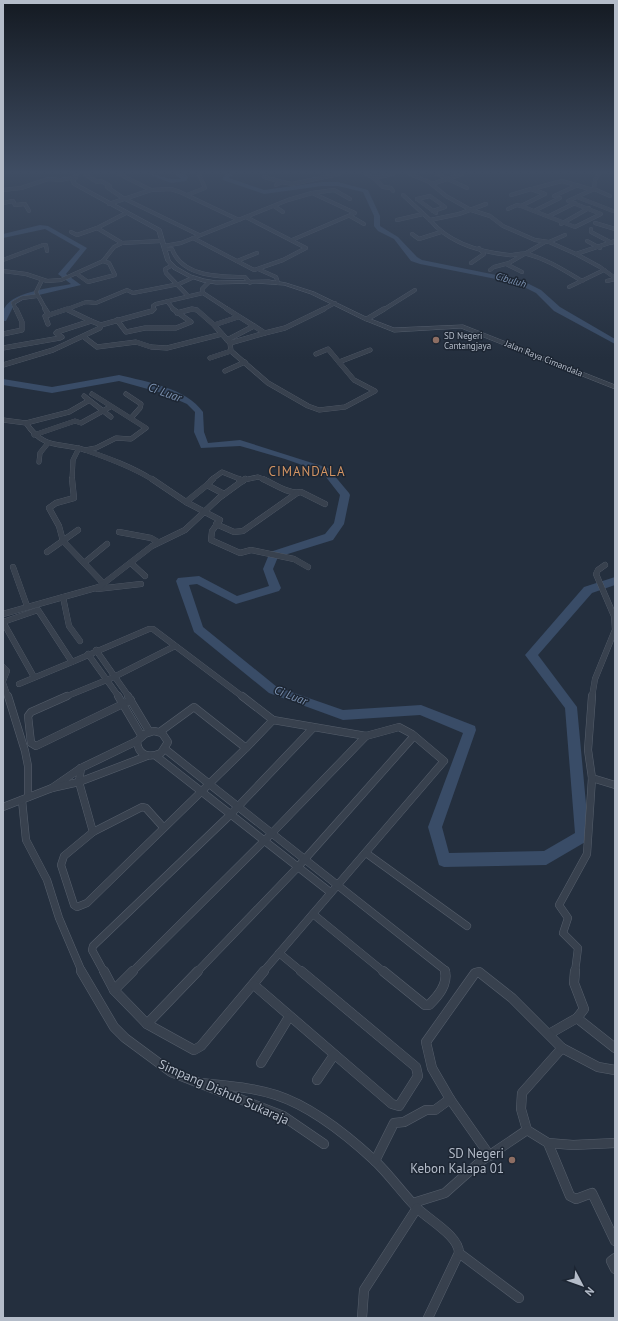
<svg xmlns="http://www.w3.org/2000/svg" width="618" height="1321" viewBox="0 0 618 1321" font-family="'PT Sans',sans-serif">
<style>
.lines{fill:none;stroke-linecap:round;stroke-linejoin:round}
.river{fill:#394c67;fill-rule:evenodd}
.minor-far4-casing{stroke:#565f6c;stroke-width:4}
.minor-far3-casing{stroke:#565f6c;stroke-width:5}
.minor-far2-casing{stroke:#565f6c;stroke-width:6}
.minor-far1-casing{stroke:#565f6c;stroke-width:8}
.minor-casing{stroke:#565f6c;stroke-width:10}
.tertiary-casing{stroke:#565f6c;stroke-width:1}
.minor-far4{stroke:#38414e;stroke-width:3.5}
.minor-far3{stroke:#38414e;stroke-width:4.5}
.minor-far2{stroke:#38414e;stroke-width:5.5}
.minor-far1{stroke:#38414e;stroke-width:7}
.minor{stroke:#38414e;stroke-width:9}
.tertiary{fill:#38414e;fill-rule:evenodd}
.education-dot{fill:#8d6e63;stroke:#1d2633;stroke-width:1.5}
.labels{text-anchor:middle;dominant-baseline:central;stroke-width:3;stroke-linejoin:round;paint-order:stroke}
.far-poi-label{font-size:9px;fill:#b4bcc9;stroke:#1d2633;text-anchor:start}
.far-street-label{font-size:9px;fill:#b4bcc9;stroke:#1d2633}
.far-water-label{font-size:10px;font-style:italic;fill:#7c92b1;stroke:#1d2633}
.water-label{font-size:12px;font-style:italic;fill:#7c92b1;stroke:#1d2633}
.quarter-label{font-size:13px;letter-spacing:1px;fill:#d59563;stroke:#1d2633}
.near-street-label{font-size:13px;fill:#b4bcc9;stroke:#1d2633}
.near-poi-label{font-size:13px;fill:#b4bcc9;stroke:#1d2633;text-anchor:end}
</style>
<rect width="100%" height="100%" fill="#242f3e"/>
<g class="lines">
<g class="river">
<path d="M148,174c12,0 21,7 33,5l-6,-5h9l4,3 -2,4 -15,2z"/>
<path d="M226,174h7l-4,4 35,12 58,-8h16l30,8 12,26v10l18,11 19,20 5,3 99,20 20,10 19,17 55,32v5l-61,-33 -18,-18 -20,-10 -96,-19 -9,-3 -17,-22 -16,-8 -4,-5v-10l-11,-24 -25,-6h-16l-58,8 -41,-14 -1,-1z"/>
<path d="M40,225l8,1 39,22 -21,26 15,11 -55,13 -12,7 -8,16h-3c0,-2 -1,-7 0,-9 5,-21 50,-24 68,-28l-13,-10 22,-25 -35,-20 -42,9v-4z"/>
<path d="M119,375c28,7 67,13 84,37l1,20 4,11 32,-3 88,28 21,25 1,2 -6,29 -11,16 -55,17 -5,12 8,19 -2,3 -43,13 -39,-20 -8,1 14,42 74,60 66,23 78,-5 54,21 1,4 -34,97 7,26 95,-2 31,-18 -10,-125 -40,-53 59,-68 31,-10v8l-23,8 -54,62 39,52 12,129 -2,5 -41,24 -102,2 -5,-2 -11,-38 35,-94 -43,-18 -77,5 -74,-27 -75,-61 -18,-51 2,-3 21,-2 38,20 32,-10 -6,-17 7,-17 55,-18 9,-11 6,-28 -18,-23 -37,-13 -45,-13 -39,2 -7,-16 1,-20 -8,-8 -25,-11 -43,-12 -67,12 -49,-8v-6l49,8z"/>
</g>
<g class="minor-far4-casing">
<g id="minor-far4">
<path d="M85,174l12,8 4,-1 9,5 -3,1 16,11 76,37"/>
<path d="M119,174l32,16 20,-1 9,3 59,28"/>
<path d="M366,174l8,4 19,-4"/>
<path d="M410,174l19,8 17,14 25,14 19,6 13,10 32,14 14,2 27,12 24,13 15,11"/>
<path d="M437,174l30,14"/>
<path d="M264,177l18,5"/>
<path d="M374,178l9,9 8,1 2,3"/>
<path d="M432,184l30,-10"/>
<path d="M276,185l6,-3 10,2 47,-10"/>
<path d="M532,189l30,-8 31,9"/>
<path d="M594,189l16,7"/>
<path d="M3,190l18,-2 27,-9 12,1 16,-3"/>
<path d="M312,193l22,-3 16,9"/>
<path d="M187,195l18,-7 -6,-14"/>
<path d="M403,195l27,25"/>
<path d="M511,195l20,-6 14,5 -24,12 54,21 26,-13 -33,-13 26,-12 1,-9 4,-6"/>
<path d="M554,196l24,-11"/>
<path d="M577,197l36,14"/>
<path d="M417,199l13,-3 15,11 -12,4"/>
<path d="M417,199l19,14"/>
<path d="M3,203l10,-2 2,4 10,-1 4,7"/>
<path d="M109,204l42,-14"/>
<path d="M486,204l-27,10 -29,6c19,23 50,32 79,35 6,1 12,-3 18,-1 20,5 38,17 55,27"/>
<path d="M274,206l9,6"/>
<path d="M508,209l9,-4 4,1"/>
<path d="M534,211l26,-13"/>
<path d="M350,216l14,8"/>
<path d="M549,216l26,-13"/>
<path d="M397,220l26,-6"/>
<path d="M595,223l20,6"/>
<path d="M561,224l28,-16"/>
<path d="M97,228l25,15 39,-2"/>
<path d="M591,229v3l21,11"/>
<path d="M71,232l6,3 20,-7 29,-15"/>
<path d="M412,234l7,5 22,-7"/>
<path d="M193,238l61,32 29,-10 23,-12 -60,-31"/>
<path d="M587,241l13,7"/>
<path d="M549,242l16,-7"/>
<path d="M164,246l17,-3 107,-43 24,-7 43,20 -63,27"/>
<path d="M164,249h8c10,28 48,28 73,28l5,6"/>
<path d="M576,254l39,-13"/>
<path d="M3,260l40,-15h3l1,6"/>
<path d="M237,261l20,-8"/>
<path d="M471,263l13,-9 -5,-6"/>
<path d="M506,264l16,8"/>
<path d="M171,266l-6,3 1,4 22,23"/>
<path d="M258,269l18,8 2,6"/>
<path d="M490,270l4,-3 15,-4 36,-21"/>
<path d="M3,271l23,3 21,7 14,-1 42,-19 11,-14 8,-4"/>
<path d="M77,274l11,8 27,-7 -6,-12 -6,-2"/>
<path d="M42,280l-6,12 10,18"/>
<path d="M607,281l8,-2"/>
<path d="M209,282l-7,7 1,4 26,17"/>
<path d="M569,287l35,-17"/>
<path d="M167,301l7,9"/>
<path d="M16,310l-3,-7 9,-5 15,-2"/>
<path d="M65,310l21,-8 10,1 31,-13 6,3 46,-9 13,-6"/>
<path d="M153,310v-4l3,-2 47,-11"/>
<path d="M190,310h5"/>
<path d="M322,310l13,-7"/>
<path d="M383,310l32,-20"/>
</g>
</g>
<g class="minor-far3-casing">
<g id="minor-far3">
<path d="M45,309l4,6 18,-6"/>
<path d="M227,309l38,24 20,-5 39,-19"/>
<path d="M68,310l23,11"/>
<path d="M177,313l15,-4 5,1 17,15 16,18 1,8 37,32 40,23 11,4 26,-3 30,-16 -21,-11 -26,-31 -12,5"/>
<path d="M367,319l17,-10"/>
<path d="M117,320l9,12 19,-4h31l15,-6 -18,-13"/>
<path d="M48,324l-3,-8 4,-1"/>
<path d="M214,325l24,-8"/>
<path d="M3,334l19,-4v-8l-6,-13"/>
<path d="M84,337l13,10 39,-5 15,5 16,1 55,-14"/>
<path d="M227,340l27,-14"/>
<path d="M230,343l35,-10"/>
<path d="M3,348l57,-10 2,-1 -6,-4 1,-1 34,-11 10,4"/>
<path d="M210,358l21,-7"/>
<path d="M339,362l31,-12"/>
<path d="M3,365l50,-15 47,-22 1,-3 51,-14 2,-2"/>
<path d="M225,371l20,-9"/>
<path d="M126,394l15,10 -1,4 -9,10"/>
<path d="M84,396l27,21"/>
<path d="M3,420l23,3c18,27 33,19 59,27 23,8 48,17 68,30"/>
<path d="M26,423l43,-11 19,-11"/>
<path d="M34,435l41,-14 6,2 29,-16"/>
<path d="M85,450l11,-2 20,-10 15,1 15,-11 -54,-34"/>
<path d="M39,462l1,-9 8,-10"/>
<path d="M72,480l1,-20 6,-12"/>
<path d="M211,480l11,-8 20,8"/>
<path d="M244,480l14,-3 8,3"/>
</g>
</g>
<g class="minor-far2-casing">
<g id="minor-far2">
<path d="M72,479l2,19 -18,5 -7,5 10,18 4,15 41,43"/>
<path d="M152,479l34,23 34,18 -8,11 -1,9 29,13 11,-3 43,9 14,8"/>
<path d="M213,479l-6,6 17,9"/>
<path d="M239,479l4,2"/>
<path d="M263,479c11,5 27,16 38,13l24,12"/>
<path d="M186,502l21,-17"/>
<path d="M216,524l18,8 9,-1 54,-38"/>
<path d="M119,532l32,6 7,4"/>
<path d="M47,552l31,-22"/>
<path d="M84,563l23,-19"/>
<path d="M131,563l14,13"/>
<path d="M13,567l14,39"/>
<path d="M97,589l44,-5"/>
<path d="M63,597l6,29 11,15"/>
<path d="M3,614l96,-27 53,-41 33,-16 34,-32 26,-19"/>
<path d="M96,650l33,47"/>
<path d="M88,654l31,43"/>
<path d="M3,667l4,4 -4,10"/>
<path d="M34,677l-31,-55 35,-12 34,52 77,-33h4l90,68"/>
<path d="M3,683l5,14"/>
<path d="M19,684l53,-22"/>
<path d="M65,697l49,-20 61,-31"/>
<path d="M592,697l3,-18 20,-49 -1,-14 -18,-42 2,-4 7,-5"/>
</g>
</g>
<g class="minor-far1-casing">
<g id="minor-far1">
<path d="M8,696l17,55 3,15v31"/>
<path d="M67,696l-36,16 -3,4 3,27 5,3 95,-46"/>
<path d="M118,696l23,39"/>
<path d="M128,696l21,35"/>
<path d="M242,696l31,24 93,16 33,-9 13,7 32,27 -181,211"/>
<path d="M154,731l8,2 6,9 -7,11c-12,5 -23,3 -24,-12l8,-7z"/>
<path d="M161,731l33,-24 52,41 27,-28"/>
<path d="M165,749l280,221 1,2"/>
<path d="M156,756l174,136"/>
<path d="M81,768l-2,14 14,50 -29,24 -3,9 13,40 3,2 10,-4 159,-155"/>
<path d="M592,778l23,7"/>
<path d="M52,788l29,-20 56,-27"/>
<path d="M22,800l4,40 21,40 12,38 23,54"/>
<path d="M3,807l49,-19 27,-6 68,-26"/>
<path d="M93,832l49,-25 4,1 17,19"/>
<path d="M366,853l101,73"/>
<path d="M313,914l71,58"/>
<path d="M279,953l23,19"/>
<path d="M104,972l-12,-22 1,-4 137,-131 83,-87"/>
<path d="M132,972l139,-138 95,-98"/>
<path d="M197,972l100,-104 117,-132"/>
<path d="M478,972h1"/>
<path d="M575,972l3,-24 -15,-15 5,-15 -9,-13 28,-51 5,-76 -4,-28 4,-54"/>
</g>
</g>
<g class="minor-casing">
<g id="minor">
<path d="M81,971l33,56 11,11 46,34 112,44 41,28"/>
<path d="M104,971l10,19 33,34 47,26 7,-4 63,-75"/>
<path d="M383,971l42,34h4c9,-9 19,-20 16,-34"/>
<path d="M254,985l138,119 7,2 19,-30 -2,-9 -115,-96"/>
<path d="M114,990l19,-19"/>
<path d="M577,1018l38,30"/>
<path d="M147,1024l51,-53"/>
<path d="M549,1034l28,-16 7,-9 -10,-26 1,-12"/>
<path d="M261,1063l28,-46"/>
<path d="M317,1080l17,-25"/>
<path d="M201,1083c25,3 51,4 75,12 34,11 72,41 98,65 16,15 28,33 43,48 12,12 42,28 42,45l-31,65"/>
<path d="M450,1099l40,57"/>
<path d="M527,1130l-6,-21 1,-16 40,-45 36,19 17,3"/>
<path d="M548,1143l22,53 6,3 16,-6 23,48"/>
<path d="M375,1161l19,-38 10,-1 22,-12h9l15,-11 -18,-31 -6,-26 49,-69 4,-1 33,26 50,50"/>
<path d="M413,1203l32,-10 36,-32 46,-31 21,13 25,2 42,-2"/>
<path d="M459,1253l60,45"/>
<path d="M615,1258l-4,3 4,8"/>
<path d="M362,1318l2,-28 53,-82"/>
</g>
</g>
<g class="tertiary-casing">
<path id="tertiary" d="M75,174h4l-4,7 1,2 85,46 9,31 7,7 14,8 13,4 12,2 53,-1 17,3 28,9 54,26 26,10 69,-3 152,60v4l-154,-61 -67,4 -30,-12 -53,-26 -27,-9 -28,-2 -40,1 -13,-2 -15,-5 -15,-8 -7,-8 -9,-30 -84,-46 -2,-4z"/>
</g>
<use href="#minor-far4" class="minor-far4"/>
<use href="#minor-far3" class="minor-far3"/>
<use href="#minor-far2" class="minor-far2"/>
<use href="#minor-far1" class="minor-far1"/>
<use href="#minor" class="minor"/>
<use href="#tertiary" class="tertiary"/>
</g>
<linearGradient id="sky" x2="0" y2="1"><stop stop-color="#141a22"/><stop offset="0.48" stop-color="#3f4d63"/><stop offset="1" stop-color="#3f4d63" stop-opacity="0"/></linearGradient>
<rect width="618" height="359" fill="url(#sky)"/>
<g class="education-dot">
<circle cx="436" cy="340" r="4"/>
<circle cx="512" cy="1160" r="4"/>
</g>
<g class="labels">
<g class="far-poi-label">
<text x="444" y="335">SD Negeri<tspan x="444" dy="10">Cantangjaya</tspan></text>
</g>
<g class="far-street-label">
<text transform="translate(544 358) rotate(22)">Jalan Raya Cimandala</text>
</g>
<g class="far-water-label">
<text transform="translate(511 280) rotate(16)">Cibuluh</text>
</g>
<g class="water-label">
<text transform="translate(165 392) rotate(20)">Ci Luar</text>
<text transform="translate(291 695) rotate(21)">Ci Luar</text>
</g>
<g class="quarter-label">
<text x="307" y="471">CIMANDALA</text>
</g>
<g class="near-street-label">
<text transform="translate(224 1092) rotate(24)">Simpang Dishub Sukaraja</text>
</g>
<g class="near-poi-label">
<text x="504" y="1153">SD Negeri<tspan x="504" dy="15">Kebon Kalapa 01</tspan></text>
</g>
</g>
<rect width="618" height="1321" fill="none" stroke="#b4bcc9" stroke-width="8"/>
<g transform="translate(582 1285) rotate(131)" stroke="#1d2633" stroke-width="3" paint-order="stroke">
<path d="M0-3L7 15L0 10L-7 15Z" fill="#b4bcc9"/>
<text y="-6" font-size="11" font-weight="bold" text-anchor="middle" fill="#b4bcc9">N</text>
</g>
</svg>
